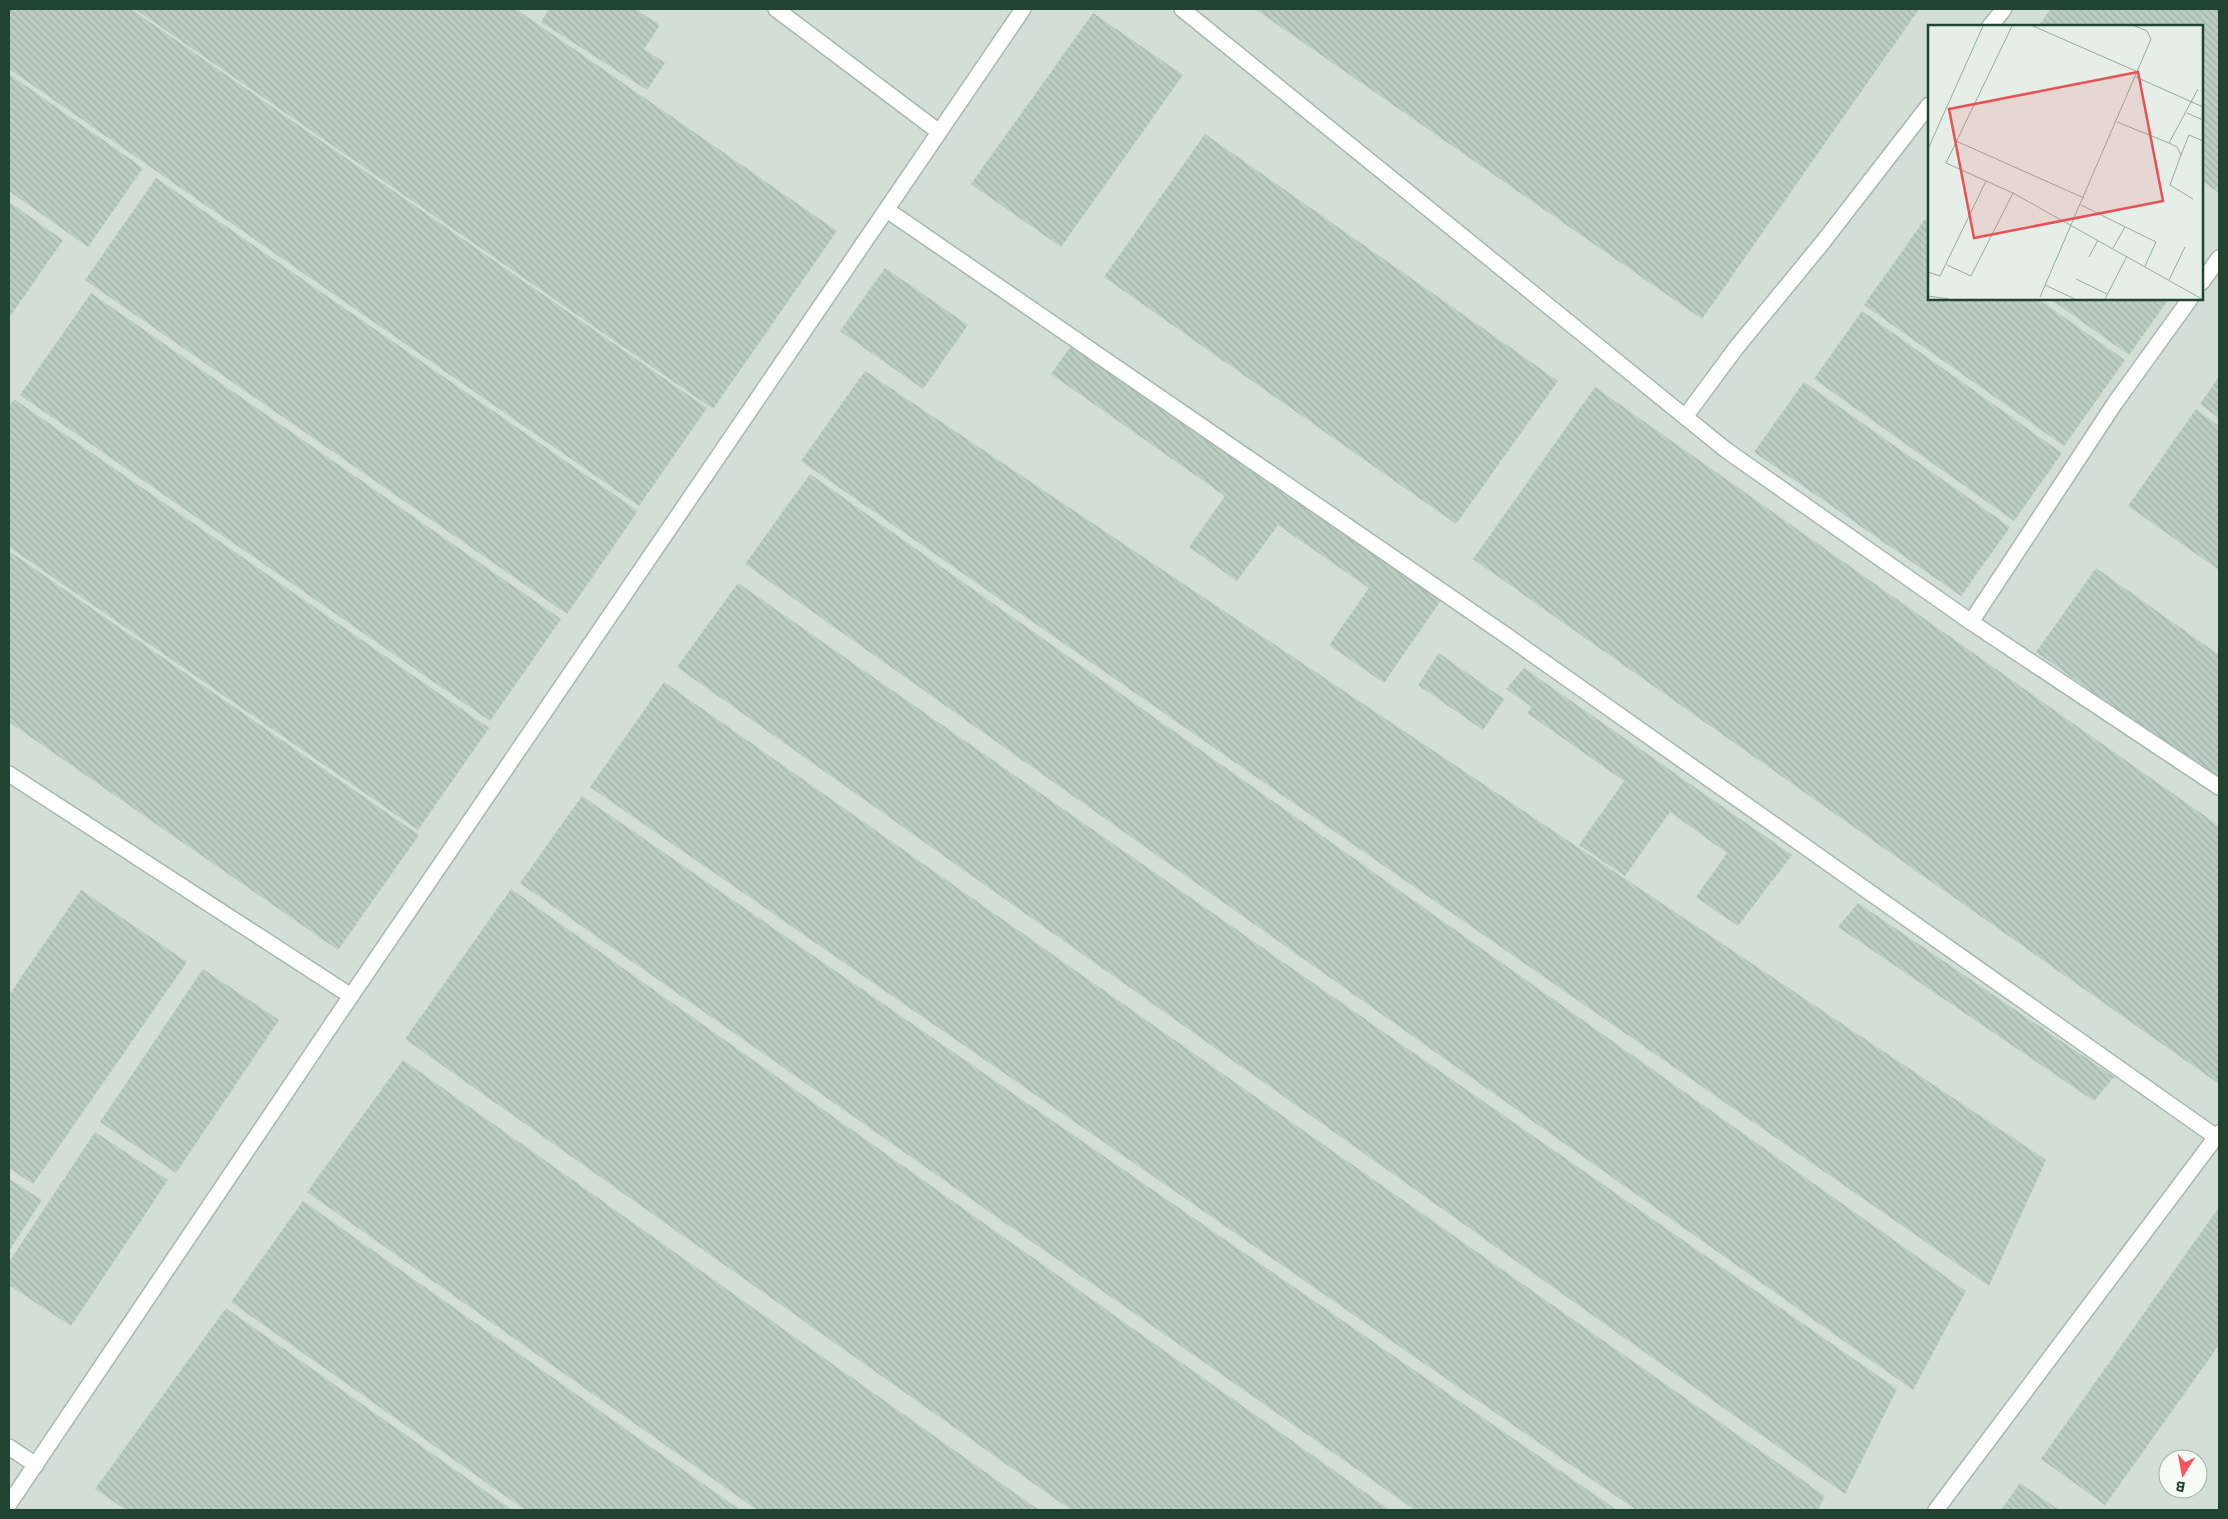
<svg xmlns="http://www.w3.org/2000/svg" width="2228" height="1519" viewBox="0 0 2228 1519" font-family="'IBM Plex Sans',sans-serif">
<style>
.built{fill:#d3dfd6;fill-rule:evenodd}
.building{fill:url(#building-back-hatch)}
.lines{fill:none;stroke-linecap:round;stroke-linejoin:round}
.minor-casing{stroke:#a6b8ad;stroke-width:18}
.minor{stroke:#fff;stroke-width:15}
.inset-road{fill:none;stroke:#97aa9f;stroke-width:1}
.view{fill:#e95155;fill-opacity:0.15;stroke:#e95155;stroke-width:2.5}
.inset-edge{fill:none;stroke:#214331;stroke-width:2.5}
</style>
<defs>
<pattern id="building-back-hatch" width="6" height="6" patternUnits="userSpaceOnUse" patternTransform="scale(1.25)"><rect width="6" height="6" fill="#bccdc2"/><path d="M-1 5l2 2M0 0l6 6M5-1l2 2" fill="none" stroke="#a1b1a7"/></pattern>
</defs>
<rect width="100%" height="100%" fill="#e5efe8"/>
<path class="built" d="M9,9h2210v1501h-2210zM1929,26h273v273h-273zM2168,1459h30v30h-30z"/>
<g class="building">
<path d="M9,9h122l576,399 -68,98 -630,-437z"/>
<path d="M135,9h381l321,222 -124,178z"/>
<path d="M549,9h86l25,16 -16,24 21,14 -18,27 -106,-68z"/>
<path d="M1255,9h664l-217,310z"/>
<path d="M2051,9h168v184l-17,-12v-155h-164z"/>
<path d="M1093,13l90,62 -122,172 -90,-63z"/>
<path d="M9,74l134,94 -55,79 -79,-56z"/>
<path d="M1205,134l353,247 -102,143 -352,-247z"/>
<path d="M156,178l482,333 -71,103 -482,-334z"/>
<path d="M9,202l54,38 -54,78z"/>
<path d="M1925,219l4,3v77h109l87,61 -61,86 -200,-141z"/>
<path d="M885,268l83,57 -45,64 -83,-58z"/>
<path d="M91,293l470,326 -71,102 -470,-326z"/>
<path d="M2050,299h119l-40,56z"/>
<path d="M1862,311l200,142 -48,68 -200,-142z"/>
<path d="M1076,339l368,257 -60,87 -55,-38 40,-57 -91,-63 -41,56 -48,-34 36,-51 -174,-122z"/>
<path d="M865,371l1181,789 -57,126 -1188,-825z"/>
<path d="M2219,377v41l-19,-14z"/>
<path d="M1804,382l206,145 -49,69 -207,-144z"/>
<path d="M1595,387l624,439v258l-746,-525z"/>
<path d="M14,399l475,329 -71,102 -409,-283v-141z"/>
<path d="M2196,409l23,17v144l-91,-64z"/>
<path d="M810,474l1156,817 -53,99 -1168,-826z"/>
<path d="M9,551l410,284 -81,115 -329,-228z"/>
<path d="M2096,568l123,87v126l-183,-129z"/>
<path d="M738,583l1159,806 -52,105 -1168,-827z"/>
<path d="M1439,653l65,46 -21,31 -65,-45z"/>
<path d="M1524,668l268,187 -54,71 -42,-29 31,-44 -57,-41 -45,64 -46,-31 45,-64 -97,-68 5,-6 -26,-18z"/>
<path d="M664,682l1161,814 -7,14h-182l-1046,-723z"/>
<path d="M582,796l1035,714h-202l-895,-627z"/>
<path d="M511,889l879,621h-319l-666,-471z"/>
<path d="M81,890l106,72 -154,222 -24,-16v-173z"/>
<path d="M1858,903l256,174 -20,24 -256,-174z"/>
<path d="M203,969l76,51 -103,153 -76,-51z"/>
<path d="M403,1060l636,450h-282l-450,-318z"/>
<path d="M95,1132l73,48 -97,146 -62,-41v-23z"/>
<path d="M9,1179l33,21 -33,51z"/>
<path d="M303,1201l437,309h-215l-294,-208z"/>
<path d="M2219,1207v138l-114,160 -64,-46z"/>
<path d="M226,1308l286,202h-386l-31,-21z"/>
<path d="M2020,1483l39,27h-58z"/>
</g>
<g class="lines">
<g class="minor-casing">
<g id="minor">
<path d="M776,9l163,123"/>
<path d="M1182,9l544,441 245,172 248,165"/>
<path d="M1990,26l14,-17"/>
<path d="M887,210l620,426 709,501"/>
<path d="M2202,282l17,-24"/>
<path d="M1685,417l51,-69 87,-106 106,-137"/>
<path d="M1971,622l144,-219 75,-104"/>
<path d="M9,774l342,222"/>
<path d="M9,1447l27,18"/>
<path d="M9,1504l325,-483 689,-1012"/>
<path d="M1936,1510l283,-377"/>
</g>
</g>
<use href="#minor" class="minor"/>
</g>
<g transform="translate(1928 25)">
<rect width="275" height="275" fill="#e5efe8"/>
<path class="inset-road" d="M84,1l-66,137 67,30 189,106M105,1l105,46M208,52l67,30M259,88l16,7M189,97l52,21 29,-54M28,116l128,57M241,118l8,4 4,8 -11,30 23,14M0,124l55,-123M253,130l8,-20 14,6M153,180l75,37 -11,24M185,223l12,-21M161,232l9,-17M19,240l24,11 42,-83M0,247l12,4 46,-95M148,254l31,15M241,255l16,-33M117,260l30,14M0,271l21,3M112,272l111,-258 -4,-8 -12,-5M177,274l22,-43"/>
<path class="view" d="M210,47l25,129 -189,37 -25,-129z"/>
<rect width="275" height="275" class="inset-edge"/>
</g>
<rect width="2228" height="1519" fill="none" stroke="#214331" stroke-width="20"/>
<g transform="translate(2183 1474) rotate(191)"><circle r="24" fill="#f6fbf7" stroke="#a1b1a8"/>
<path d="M0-4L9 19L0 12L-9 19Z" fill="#ff5359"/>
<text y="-8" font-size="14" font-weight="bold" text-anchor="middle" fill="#214331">B</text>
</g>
</svg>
